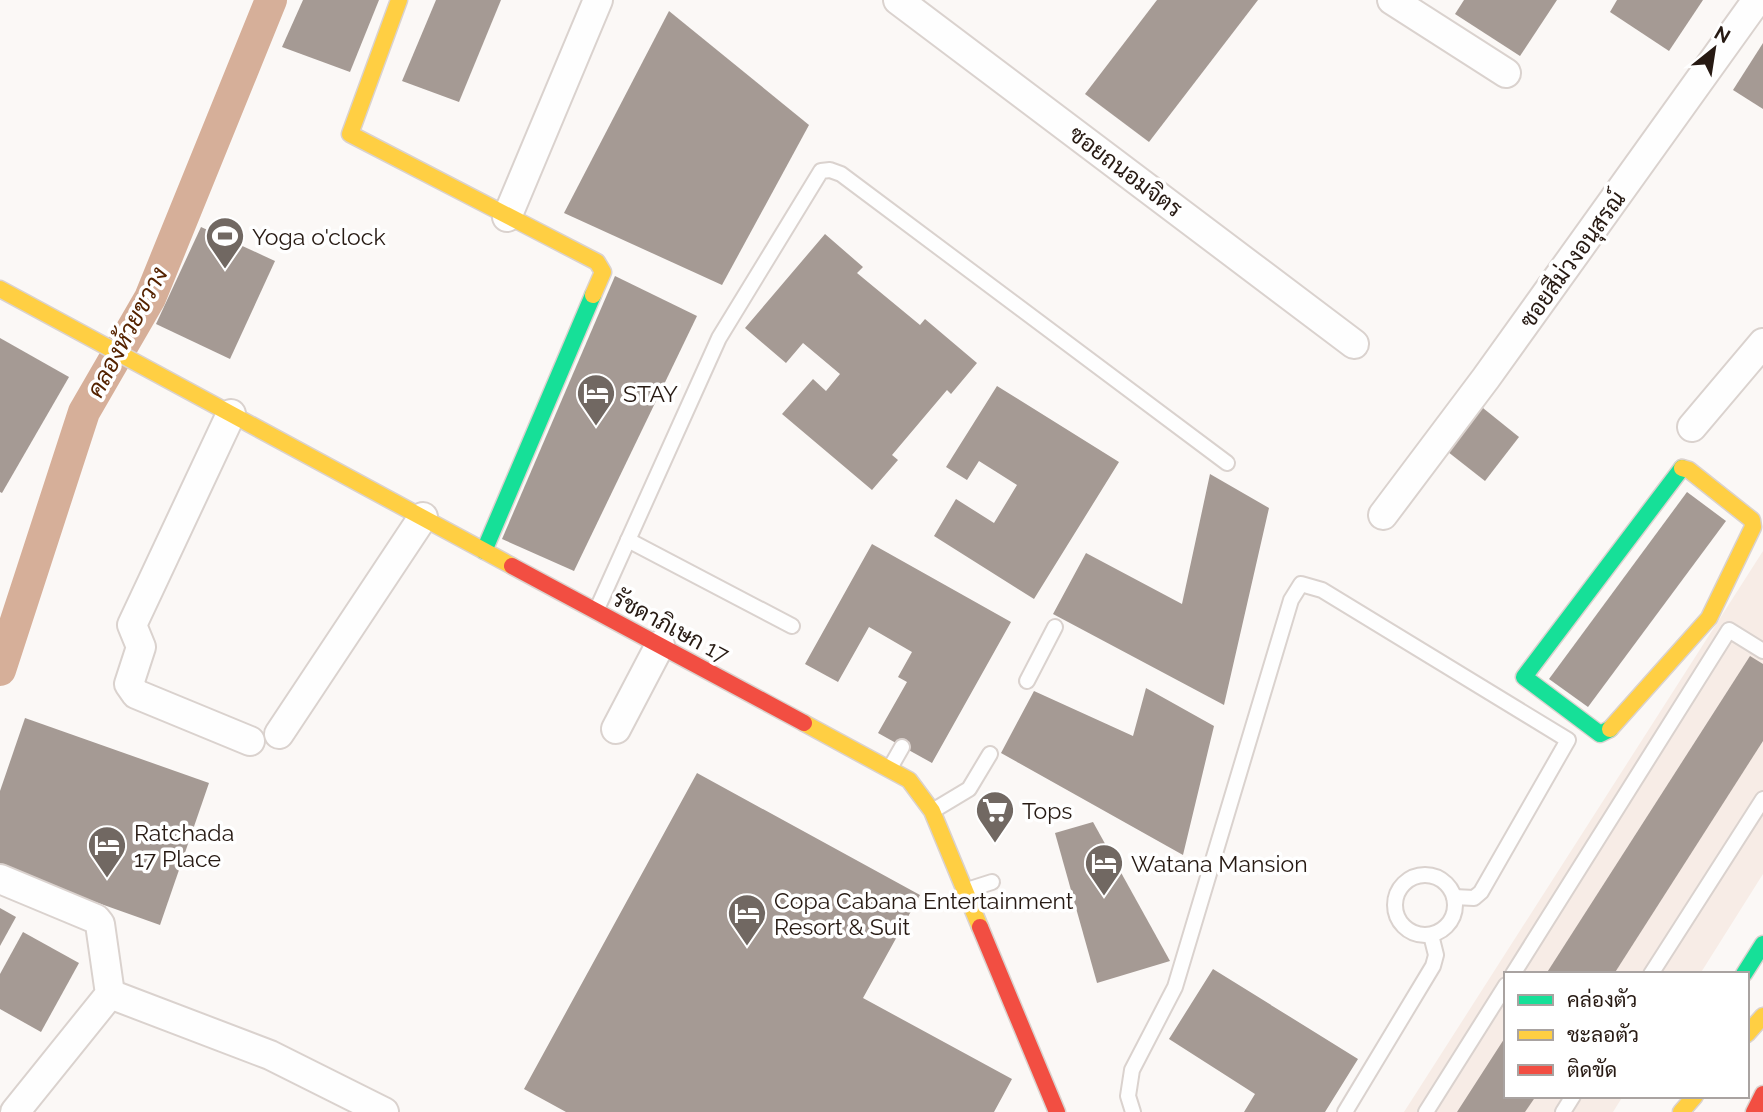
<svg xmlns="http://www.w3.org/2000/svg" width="1763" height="1112" viewBox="0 0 1763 1112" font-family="Raleway,Sarabun,sans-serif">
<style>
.built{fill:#f7ece6}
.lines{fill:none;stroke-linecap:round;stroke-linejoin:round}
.canal{stroke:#d6af99;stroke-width:32}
.building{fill:#a59a94}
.lane-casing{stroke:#dad2ce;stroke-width:18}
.street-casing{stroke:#dad2ce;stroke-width:32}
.fast-casing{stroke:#dad2ce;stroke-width:19}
.slow-casing{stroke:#dad2ce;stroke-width:19}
.jam-casing{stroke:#dad2ce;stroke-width:19}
.lane{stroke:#fefefe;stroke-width:14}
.street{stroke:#fefefe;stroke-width:28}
.fast{stroke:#16e098;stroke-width:16}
.slow{stroke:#ffcf43;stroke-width:16}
.jam{stroke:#f24e42;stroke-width:16}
.labels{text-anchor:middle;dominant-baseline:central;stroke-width:7;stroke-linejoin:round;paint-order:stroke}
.street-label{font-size:23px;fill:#271a13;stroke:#fff}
.poi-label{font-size:23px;fill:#271a13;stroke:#fff;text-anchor:start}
.water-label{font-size:24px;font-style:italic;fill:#552300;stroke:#fff}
</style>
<rect width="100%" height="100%" fill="#fbf8f6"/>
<path class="built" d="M1763,551v323l-63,100h-194v122h117l-10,16h-209z"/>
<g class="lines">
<path class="canal" d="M0,670l84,-258 66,-114 121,-298"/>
</g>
<g class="building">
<path d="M303,0h76l-29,72 -68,-25z"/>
<path d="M436,0h65l-42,102 -57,-21z"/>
<path d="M1157,0h101l-109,142 -64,-48z"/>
<path d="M1464,0h93l-37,56 -65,-42z"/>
<path d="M1617,0h86l-34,51 -59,-39z"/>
<path d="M669,11l140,114 -87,160 -158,-72z"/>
<path d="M1763,43v66l-30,-19z"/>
<path d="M201,227l74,34 -45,98 -74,-35z"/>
<path d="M825,234l38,33 -6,6 63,52 5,-6 52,44 -26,31 -4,-4 -55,65 6,5 -26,30 -90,-76 31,-35 13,12 14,-17 -37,-31 -17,20 -41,-35z"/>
<path d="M615,276l82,40 -123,255 -72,-32z"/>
<path d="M0,338l69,39 -67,116 -2,-1z"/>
<path d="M997,386l122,76 -85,137 -100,-63 22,-37 38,24 23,-38 -38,-24 -12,19 -21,-13z"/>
<path d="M1478,404l41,33 -34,44 -42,-33z"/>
<path d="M1210,474l59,34 -45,197 -171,-91 33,-61 96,51z"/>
<path d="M1687,492l39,29 -138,186 -39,-28z"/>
<path d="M872,544l139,78 -79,141 -54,-30 29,-51 -9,-5 14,-25 -43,-25 -31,55 -33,-18z"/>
<path d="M1750,656l13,8v77l-149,233h-68z"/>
<path d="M1146,688l68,38 -31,129 -182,-102 33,-62 99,45z"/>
<path d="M25,718l184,65 -49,142 -160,-57v-77z"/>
<path d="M697,773l223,122 -57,103 149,81 -18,33h-428l-42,-23z"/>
<path d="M1093,822l77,139 -73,22 -42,-150z"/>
<path d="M0,908l16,9 -16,29z"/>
<path d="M23,932l56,31 -38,69 -41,-23v-35z"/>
<path d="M1213,969l145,90 -33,53h-81l11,-18 -86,-55z"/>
<path d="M1506,1036v60h30l-11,16h-68z"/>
</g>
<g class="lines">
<g class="lane-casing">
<g id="lane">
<path d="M628,540l164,86"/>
<path d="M597,609l122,-271 102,-167 9,-1 11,4 386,289"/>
<path d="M1027,681l28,-54"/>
<path d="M890,768l12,-21"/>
<path d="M934,810l35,-21 21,-35"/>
<circle cx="1425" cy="905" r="30"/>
<path d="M967,890l25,-8"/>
<path d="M1513,974l216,-344 34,21"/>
<path d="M1651,974l112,-175"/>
<path d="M1133,1112l-5,-16 4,-26 43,-83 116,-387 10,-16 21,6 246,150 -87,152 -7,6 -20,-1"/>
<path d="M1345,1112l88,-146 3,-11 -5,-20"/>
<path d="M1426,1112l80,-127"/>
<path d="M1563,1112l10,-16"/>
</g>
</g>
<g class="street-casing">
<g id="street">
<path d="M898,0l456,344"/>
<path d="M1392,0l114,73"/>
<path d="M507,217l91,-217"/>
<path d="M231,414l-99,211 9,22 -12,37 7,10 114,47"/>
<path d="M1692,427l71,-84"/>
<path d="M1383,515l103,-137 271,-378"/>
<path d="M616,729l44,-84"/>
<path d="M279,734l144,-217"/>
<path d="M0,879l96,40 4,5 10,70 -95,118"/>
<path d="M110,994l160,61 114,57"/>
</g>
</g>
<g class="fast-casing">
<g id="fast">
<path d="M484,551l109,-256"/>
<path d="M1610,729l-10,5 -76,-57 158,-209"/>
<path d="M1744,974l19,-30"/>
</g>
</g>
<g class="slow-casing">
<g id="slow">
<path d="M399,0l-49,134 247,128 6,10 -10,23"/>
<path d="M0,289l512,277"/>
<path d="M804,723l105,57 23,31 48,116"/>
<path d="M1610,729l99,-111 44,-91 -1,-7 -63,-50 -7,-2"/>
<path d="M1747,1034l16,-18"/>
<path d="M1681,1112l14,-16"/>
</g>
</g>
<g class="jam-casing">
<g id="jam">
<path d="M512,566l292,157"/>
<path d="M980,927l77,185"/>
<path d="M1754,1112l9,-18"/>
</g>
</g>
<use href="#lane" class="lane"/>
<use href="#street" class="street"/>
<use href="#fast" class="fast"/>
<use href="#slow" class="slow"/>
<use href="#jam" class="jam"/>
</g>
<defs>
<g id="stadium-pin" transform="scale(2.0125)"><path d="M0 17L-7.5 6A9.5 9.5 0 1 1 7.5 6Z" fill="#716862" stroke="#fff"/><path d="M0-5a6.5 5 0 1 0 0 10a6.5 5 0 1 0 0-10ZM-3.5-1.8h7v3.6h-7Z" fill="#fff"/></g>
<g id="hotel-pin" transform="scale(2.0125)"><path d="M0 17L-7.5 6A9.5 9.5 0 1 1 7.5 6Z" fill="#716862" stroke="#fff"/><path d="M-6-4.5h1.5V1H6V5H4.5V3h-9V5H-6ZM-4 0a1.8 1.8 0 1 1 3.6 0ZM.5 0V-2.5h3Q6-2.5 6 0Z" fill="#fff"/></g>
<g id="supermarket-pin" transform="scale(2.0125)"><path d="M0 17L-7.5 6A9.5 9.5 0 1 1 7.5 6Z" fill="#716862" stroke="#fff"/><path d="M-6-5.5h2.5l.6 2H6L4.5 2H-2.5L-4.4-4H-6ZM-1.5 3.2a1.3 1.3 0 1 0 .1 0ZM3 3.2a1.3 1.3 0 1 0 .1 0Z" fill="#fff"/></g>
</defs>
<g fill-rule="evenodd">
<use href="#stadium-pin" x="225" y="236"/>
<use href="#hotel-pin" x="596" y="393"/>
<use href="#supermarket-pin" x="995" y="810"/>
<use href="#hotel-pin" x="107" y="845"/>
<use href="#hotel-pin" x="1104" y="863"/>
<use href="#hotel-pin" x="747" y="913"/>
</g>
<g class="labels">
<g class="street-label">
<text transform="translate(1126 171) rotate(37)">ซอยถนอมจิตร</text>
<text transform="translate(1572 259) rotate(-54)">ซอยสีม่วงอนุสรณ์</text>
<text transform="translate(671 626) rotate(28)">รัชดาภิเษก 17</text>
</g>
<g class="poi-label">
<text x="252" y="236">Yoga o'clock</text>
<text x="623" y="393">STAY</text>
<text x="1022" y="810">Tops</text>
<text x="134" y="832">Ratchada<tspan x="134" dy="26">17 Place</tspan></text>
<text x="1131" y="863">Watana Mansion</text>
<text x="774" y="900">Copa Cabana Entertainment<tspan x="774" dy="26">Resort &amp; Suit</tspan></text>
</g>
<g class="water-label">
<text transform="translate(127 332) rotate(-62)">คลองห้วยขวาง</text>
</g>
</g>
<rect x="1504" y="972" width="245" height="126" fill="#ffffff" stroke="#a9a3a1" stroke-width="2"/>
<rect x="1518" y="995" width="35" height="10" fill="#16e098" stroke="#a9a3a1" stroke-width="2"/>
<text x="1567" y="1007" font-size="21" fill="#271a13">คล่องตัว</text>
<rect x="1518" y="1030" width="35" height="10" fill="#ffcf43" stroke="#a9a3a1" stroke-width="2"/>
<text x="1567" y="1042" font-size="21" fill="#271a13">ชะลอตัว</text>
<rect x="1518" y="1065" width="35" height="10" fill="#f24e42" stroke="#a9a3a1" stroke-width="2"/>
<text x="1567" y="1077" font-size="21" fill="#271a13">ติดขัด</text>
<g transform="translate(1714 49) rotate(30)" stroke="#ffffff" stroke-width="5" paint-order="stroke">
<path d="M0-5L12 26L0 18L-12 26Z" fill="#271a13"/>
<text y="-10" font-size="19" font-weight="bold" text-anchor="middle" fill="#271a13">N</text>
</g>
</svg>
